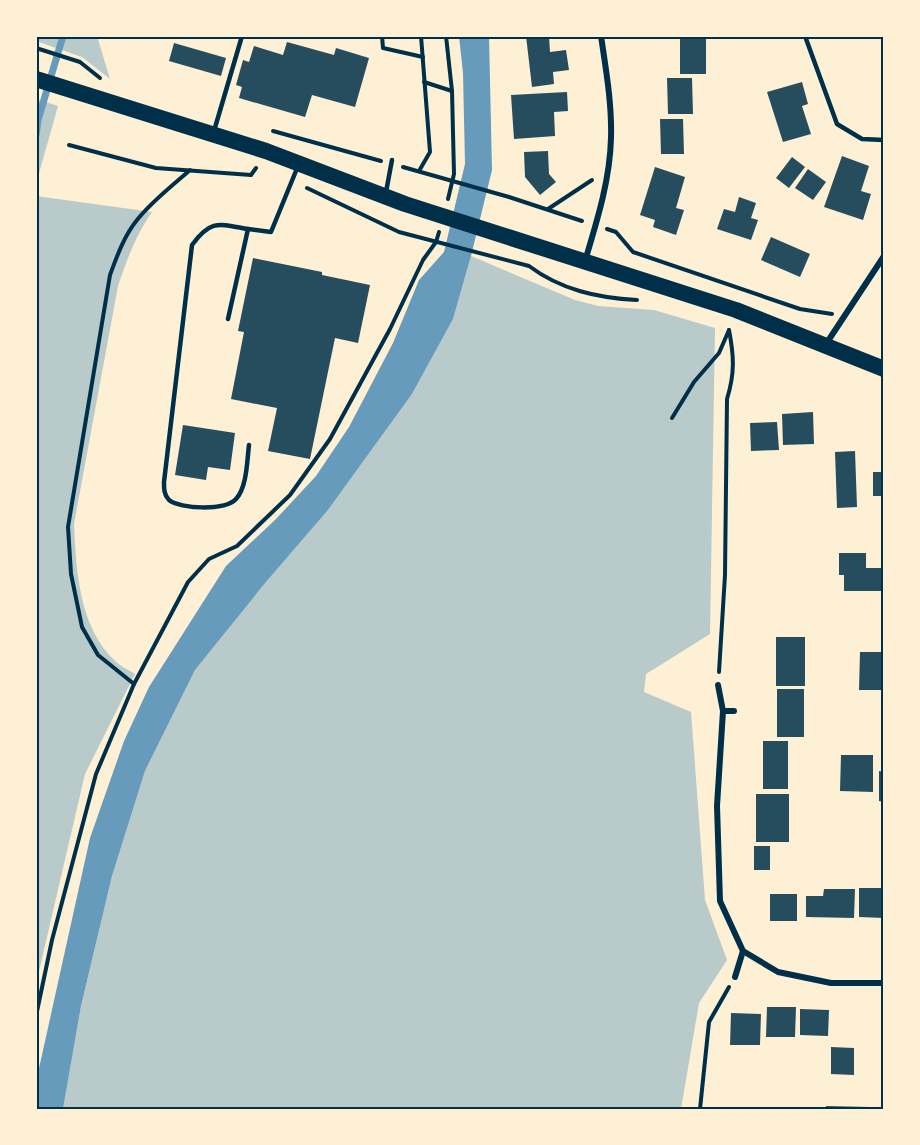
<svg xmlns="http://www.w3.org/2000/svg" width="920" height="1145" viewBox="0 0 920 1145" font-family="Ubuntu,sans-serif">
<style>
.green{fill:#b9caca}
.water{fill:#669bbc}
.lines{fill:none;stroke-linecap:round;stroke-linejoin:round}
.stream{stroke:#669bbc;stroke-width:7}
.building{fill:#264d5e}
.path{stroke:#003049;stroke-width:4}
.service{stroke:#003049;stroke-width:4.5}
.minor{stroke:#003049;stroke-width:6}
.trunk{stroke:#003049;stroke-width:16}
.neatline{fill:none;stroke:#003049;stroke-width:2}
</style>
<rect width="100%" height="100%" fill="#fdf0d5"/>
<g class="green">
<path d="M36,36h61l13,43 -28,-22 -46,-16z"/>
<path d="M36,99l22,7 -22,78z"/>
<path d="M36,196l116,16c-16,23 -25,47 -34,74l-44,238c2,46 5,103 41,137 5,5 14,9 20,13l-50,100 -49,210z"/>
<path d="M471,256l104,44 23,6 56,4 61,18 -5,306 -64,40 -2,18 47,20 14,188 22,60 -28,43 -18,106h-618l18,-103 31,-130 33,-105 50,-101 71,-88 62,-72 84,-116 41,-75z"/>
</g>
<path class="water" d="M459,36h30l3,134 -21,86 -18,63 -41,75 -84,116 -62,72 -71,88 -50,101 -33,105 -31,130 -18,103h-27v-27l54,-244 34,-97 25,-54 77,-121 50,-47 40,-43 33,-49 44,-84 26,-63 25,-28 21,-88 -2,-91z"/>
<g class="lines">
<path class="stream" d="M36,135l2,-15 25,-84"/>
</g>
<g class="building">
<path d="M526,36h23l1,16 16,-2 3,20 -16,2 1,12 -22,3z"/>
<rect x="680" y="38" width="26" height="36"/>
<path d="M287,42l47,13 2,-7 33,10 -14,49 -43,-12 -7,22 -66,-19 3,-11 -6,-2 7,-25 6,2 5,-16 29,9z"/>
<path d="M174,43l52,15 -5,18 -52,-15z"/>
<path d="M667,78h25l1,36h-25z"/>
<path d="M802,82l6,22 -6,2 9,28 -28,8 -16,-50z"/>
<path d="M567,92l1,19 -14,1 1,24 -41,3 -3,-44z"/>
<path d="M660,119h23l1,35h-23z"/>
<path d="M548,151l1,23 7,8 -16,13 -15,-18 -1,-25z"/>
<path d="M842,156l27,10 -8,25 10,3 -8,26 -39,-13z"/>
<path d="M792,157l13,10 -16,21 -13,-10z"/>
<path d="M655,167l30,10 -9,31 8,2 -8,25 -23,-8 2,-7 -15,-5z"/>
<path d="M808,169l18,13 -13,18 -18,-12z"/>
<path d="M739,197l17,6 -5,15 7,2 -7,20 -34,-11 7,-20 11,3z"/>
<path d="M771,237l39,17 -10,23 -39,-17z"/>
<path d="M253,258l69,14v3l48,10 -12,58 -23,-5 -25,121 -42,-8 9,-43 -46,-9 13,-67 -6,-1z"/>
<path d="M813,412l1,32 -31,1 -1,-31z"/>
<path d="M777,422l2,28 -28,1 -1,-28z"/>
<path d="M183,425l52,8 -5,37 -22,-3 -2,13 -31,-5z"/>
<path d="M855,451l2,56 -20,1 -2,-56z"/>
<rect x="873" y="472" width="11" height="24"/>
<path d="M839,553h27v15h18v23h-40v-16h-5z"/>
<rect x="776" y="637" width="29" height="49"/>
<path d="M860,652h24v38h-25z"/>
<rect x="777" y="689" width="27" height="48"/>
<rect x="763" y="741" width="25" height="48"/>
<path d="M841,755h32v37l-33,-1z"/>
<path d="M879,771l5,1v30l-5,-1z"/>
<rect x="756" y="794" width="33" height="48"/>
<rect x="754" y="846" width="16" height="24"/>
<path d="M859,888h25v30l-25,-1z"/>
<path d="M824,889h31l-1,29 -48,-1v-21h17z"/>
<rect x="770" y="894" width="27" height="27"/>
<path d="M767,1007h29l-1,30h-29z"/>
<path d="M800,1009l29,1 -1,26 -28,-1z"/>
<path d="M731,1013l30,1 -1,31h-30z"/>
<path d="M831,1047l23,1v27l-23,-1z"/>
<path d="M826,1106l44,1v2h-44z"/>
</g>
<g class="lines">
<g class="path">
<path d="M382,36l1,12 40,9"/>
<path d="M446,36l6,55 2,83 -6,25"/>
<path d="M36,48l44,14 20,16"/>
<path d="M424,82l28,9"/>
<path d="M273,131l108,30"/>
<path d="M69,145l87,23 95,7 5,-7"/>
<path d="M403,167l106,30 73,24"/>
<path d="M419,171l11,-19 -9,-116"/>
<path d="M307,188l92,44 130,34c32,24 69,32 108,34"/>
<path d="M548,209l44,-29"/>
<path d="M607,229l9,3 17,20 167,57 32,5"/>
<path d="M672,418l22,-36 25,-29 10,-23"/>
<path d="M719,672l6,-97 2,-176c8,-26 7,-43 2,-69"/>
<path d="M134,684l-36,-29 -16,-28 -11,-53 -3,-47 42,-252c7,-19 14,-39 27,-55 15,-19 35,-34 53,-50"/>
<path d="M36,1016l16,-76 44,-166 38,-90 54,-102 21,-23 28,-13 53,-51 40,-56 60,-110 33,-69 13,-18 3,-10"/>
<path d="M700,1109l9,-87 20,-35"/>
</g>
<g class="service">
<path d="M805,36l32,88 25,15 22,1"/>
<path d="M214,131l28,-95"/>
<path d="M386,192l6,-32"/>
<path d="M248,229c-29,-5 -37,-10 -56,16l-28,237c0,7 0,13 5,18 11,9 56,11 67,-1 11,-12 11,-38 13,-54"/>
<path d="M228,319l20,-90 23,3 27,-66"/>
</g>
<g class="minor">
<path d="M585,261c12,-40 25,-81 26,-123 1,-34 -5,-68 -10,-102"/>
<path d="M826,344l58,-88"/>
<path d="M718,685l5,26 -6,95 3,95 23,50 35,21 53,11h53"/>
<path d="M723,711h11"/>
<path d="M735,977l8,-26"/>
</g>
<path class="trunk" d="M36,79l230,72 139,53 331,106 148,59"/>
</g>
<rect width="920" height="1145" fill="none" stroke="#fdf0d5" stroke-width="75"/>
<rect x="38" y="38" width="844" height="1070" class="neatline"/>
</svg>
